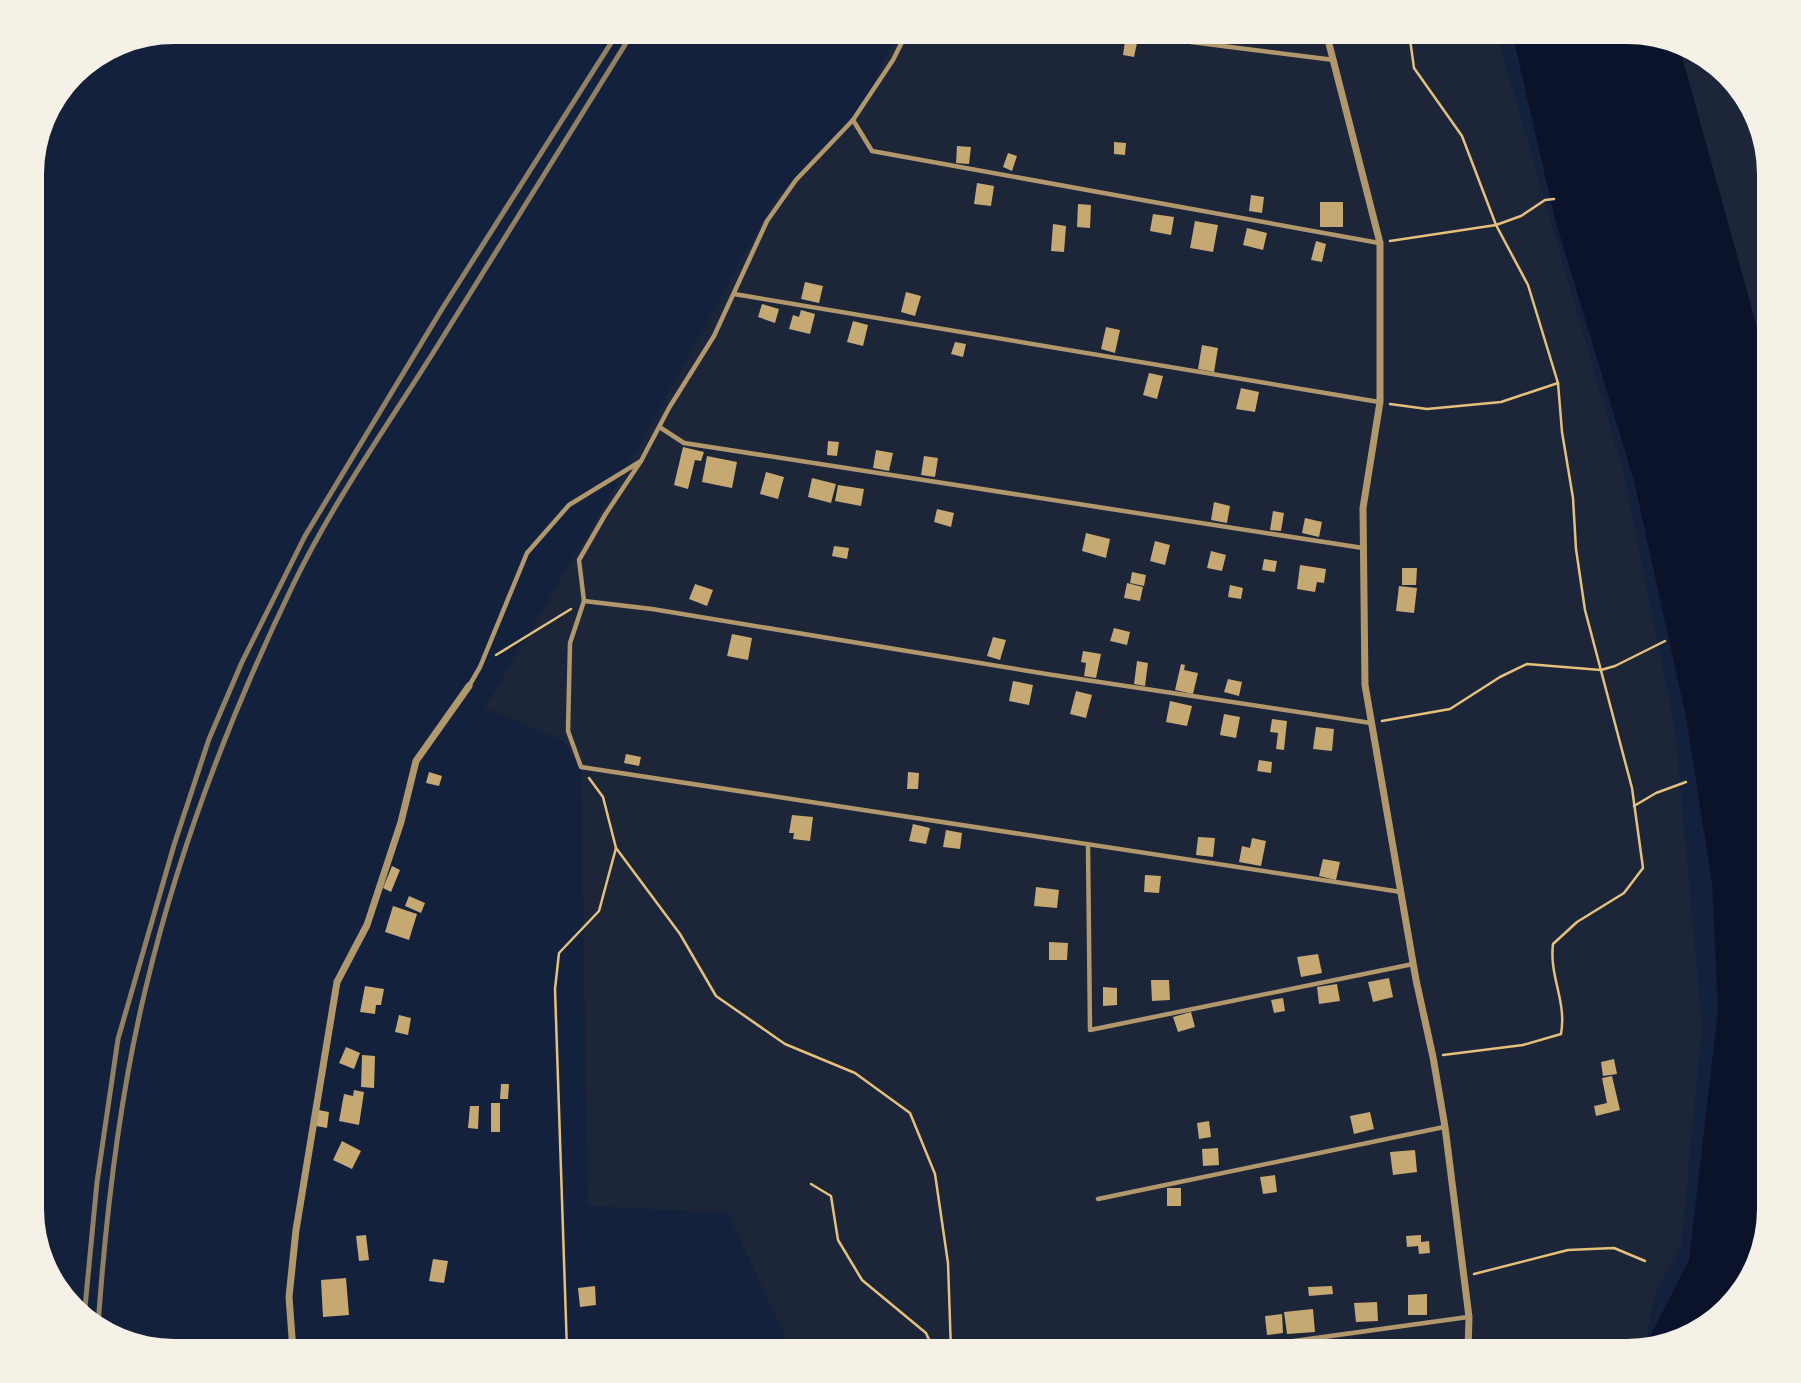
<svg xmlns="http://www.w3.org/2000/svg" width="1801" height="1383" viewBox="0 0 1801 1383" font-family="'Noto Sans',sans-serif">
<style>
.green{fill:#1d2539}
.water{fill:#0b132b}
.building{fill:#c6a872}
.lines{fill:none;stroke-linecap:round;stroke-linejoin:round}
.path{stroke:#e5c07b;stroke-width:2.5}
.service{stroke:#b1986c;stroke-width:4.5}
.minor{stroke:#b1986c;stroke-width:7}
.rail{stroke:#918062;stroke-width:5}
</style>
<rect width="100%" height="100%" fill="#14213d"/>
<g class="green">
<path d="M897,32h599l127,439 52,258 27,298 -21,219 -26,48 -11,54 -16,3h-836l-64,-138 -140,-7 -7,-439 -19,-27 -77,-32 152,-258 139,-253 89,-94z"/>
<path d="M1670,46l44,15 41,50 14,62v208z"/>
</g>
<path class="water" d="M1512,32h116l52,17 89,322v839l-29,86 -50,41 -46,11 45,-88 29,-249 -6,-128 -26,-166 -52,-236 -79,-262z"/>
<g class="building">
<path d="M941,32h18l-4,10 -16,-7z"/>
<path d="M1125,41l12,2 -3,14 -11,-2z"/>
<path d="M1114,142l12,1 -1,12 -11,-1z"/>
<path d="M957,146l14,1 -2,17 -13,-1z"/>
<path d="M1008,153l9,3 -5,15 -9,-4z"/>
<path d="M977,183l17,3 -3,20 -17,-2z"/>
<path d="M1251,195l13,2 -2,16 -13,-2z"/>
<rect x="1320" y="202" width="23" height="25"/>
<path d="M1078,204l13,1 -1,23 -13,-1z"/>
<path d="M1153,214l21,3 -3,18 -21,-4z"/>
<path d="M1195,221l23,4 -5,27 -23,-4z"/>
<path d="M1053,224l13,2 -2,26 -13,-1z"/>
<path d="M1247,228l20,5 -4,17 -20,-5z"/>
<path d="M1316,241l10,3 -4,18 -11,-2z"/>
<path d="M805,282l18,4 -4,17 -18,-4z"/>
<path d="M906,292l15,4 -6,20 -14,-4z"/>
<path d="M762,304l17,5 -4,14 -17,-6z"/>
<path d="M801,310l14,4 -5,20 -21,-5 4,-14 6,2z"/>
<path d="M853,321l15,4 -5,21 -16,-4z"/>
<path d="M1106,327l14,3 -5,23 -14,-4z"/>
<path d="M955,342l11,2 -3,13 -12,-3z"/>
<path d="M1202,345l16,3 -4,24 -16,-3z"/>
<path d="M1149,373l14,3 -6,23 -14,-4z"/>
<path d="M1241,388l18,4 -4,20 -19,-3z"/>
<path d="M828,441l11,1 -2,14 -10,-1z"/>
<path d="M683,447l21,5 -3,9 -6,-1 -7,29 -14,-4z"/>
<path d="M876,450l17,3 -4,18 -16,-3z"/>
<path d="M707,456l30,6 -5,26 -30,-6z"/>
<path d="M924,456l14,2 -3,19 -14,-2z"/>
<path d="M766,472l18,5 -6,22 -18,-5z"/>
<path d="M812,478l24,6 -5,19 -23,-6z"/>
<path d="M838,485l26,4 -3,17 -26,-5z"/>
<path d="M1214,502l16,4 -3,17 -16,-3z"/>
<path d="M937,509l17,4 -3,14 -17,-5z"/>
<path d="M1273,511l11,2 -3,18 -11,-1z"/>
<path d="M1305,518l17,4 -3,15 -17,-4z"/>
<path d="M1086,533l24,6 -4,19 -24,-7z"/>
<path d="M1155,541l15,4 -5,20 -15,-4z"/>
<path d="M834,546l15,2 -2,11 -15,-3z"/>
<path d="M1211,551l15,4 -4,16 -15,-3z"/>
<path d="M1264,559l13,2 -2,11 -13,-2z"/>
<path d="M1300,565l26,4 -2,14 -7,-1 -2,10 -18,-3z"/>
<path d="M1402,568h15l-1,17h-14z"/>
<path d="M1132,572l14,3 -2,11 -14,-3z"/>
<path d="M1127,583l16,4 -3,14 -16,-3z"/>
<path d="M695,584l18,6 -6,16 -18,-7z"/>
<path d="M1230,585l13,3 -2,11 -13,-2z"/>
<path d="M1399,586l18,2 -3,25 -18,-2z"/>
<path d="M1114,628l16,4 -3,13 -17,-4z"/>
<path d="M732,634l20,4 -4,22 -21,-4z"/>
<path d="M993,637l13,3 -6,20 -13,-4z"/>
<path d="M1083,651l18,3 -5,24 -12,-2 2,-13 -5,-1z"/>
<path d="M1137,661l11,2 -3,23 -11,-2z"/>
<path d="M1181,664l4,1 -1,5 14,3 -5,21 -18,-4z"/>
<path d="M1228,679l14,3 -3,14 -15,-4z"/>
<path d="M1013,681l20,4 -4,20 -20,-4z"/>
<path d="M1076,691l16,4 -6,23 -16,-4z"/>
<path d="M1170,701l22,5 -5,20 -21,-4z"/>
<path d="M1224,714l16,3 -4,21 -16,-3z"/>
<path d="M1272,719l15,2 -3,29 -8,-1 2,-16 -8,-1z"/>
<path d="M1316,727l18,2 -2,22 -19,-2z"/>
<path d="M626,754l15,3 -2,9 -15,-3z"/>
<path d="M1259,760l13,2 -1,11 -14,-2z"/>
<path d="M429,772l13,4 -3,10 -13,-3z"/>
<path d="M908,772l11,1 -1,16h-11z"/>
<path d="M792,815l21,2 -3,24 -17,-2 1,-6h-5z"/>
<path d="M913,824l17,4 -4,16 -17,-3z"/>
<path d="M946,830l16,3 -2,16 -17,-2z"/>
<path d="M1198,837l17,1 -2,19 -17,-2z"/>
<path d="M1252,838l14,3 -5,25 -22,-4 3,-16 8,2z"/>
<path d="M1323,859l17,3 -4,18 -17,-4z"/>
<path d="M392,866l8,4 -9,22 -8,-4z"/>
<path d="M1145,875l16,1 -2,17 -15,-1z"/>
<path d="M1036,887l23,3 -2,18 -23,-2z"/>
<path d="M409,896l16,7 -4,10 -16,-7z"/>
<path d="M393,906l24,8 -8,26 -24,-8z"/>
<path d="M1049,942l19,1 -1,17h-18z"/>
<path d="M1318,954l4,19 -21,4 -4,-20z"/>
<path d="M1389,978l4,19 -20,5 -5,-20z"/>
<path d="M1151,980h18l1,20 -18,1z"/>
<path d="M1337,984l3,17 -21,3 -2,-17z"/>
<path d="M365,986l19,3 -3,16h-5l-1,9 -15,-2z"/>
<path d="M1103,987l14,1v17l-14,1z"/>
<path d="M1283,998l2,13 -11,2 -3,-13z"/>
<path d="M1191,1012l4,15 -17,5 -5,-15z"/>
<path d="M399,1015l12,3 -3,17 -13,-3z"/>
<path d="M346,1047l14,6 -6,16 -15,-6z"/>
<path d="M362,1055l13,1 -1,32 -13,-1z"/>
<path d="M1614,1059l3,15 -14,2 -2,-14z"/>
<path d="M1612,1076l8,34 -24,6 -2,-10 13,-3 -5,-25z"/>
<path d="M501,1084h8l-1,15h-8z"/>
<path d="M354,1090l10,2 -5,33 -20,-4 5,-27 9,2z"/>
<rect x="491" y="1103" width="9" height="29"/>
<path d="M470,1106h9l-1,23 -10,-1z"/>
<path d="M318,1110l11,2 -2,16 -11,-2z"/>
<path d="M1370,1112l4,17 -20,5 -4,-18z"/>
<path d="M1209,1121l2,16 -12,2 -2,-16z"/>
<path d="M342,1141l19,10 -9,18 -19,-9z"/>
<path d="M1218,1148l1,17 -16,1 -1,-17z"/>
<path d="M1415,1150l2,22 -24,3 -3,-23z"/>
<path d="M1275,1175l2,17 -14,2 -3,-17z"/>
<rect x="1167" y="1188" width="14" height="18"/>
<path d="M366,1235l3,25 -10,1 -3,-25z"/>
<path d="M1421,1235v7l8,-1 1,12 -11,1 -1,-8 -11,1 -1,-11z"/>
<path d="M433,1259l15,2 -4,22 -15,-2z"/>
<path d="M346,1278l3,37 -26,2 -2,-37z"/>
<path d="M595,1286l1,19 -16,2 -2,-19z"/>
<path d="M1332,1286l1,8 -24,2 -1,-9z"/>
<path d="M1427,1294v21h-19v-20z"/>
<path d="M1377,1302l1,19 -22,1 -2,-19z"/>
<path d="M1313,1309l2,23 -28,2 -3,-22z"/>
<path d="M1282,1314l1,19 -16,2 -2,-19z"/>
<path d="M1365,1339l17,2 -2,10h-17z"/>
<path d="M1137,1340l1,11h-27v-9z"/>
</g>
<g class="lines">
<g class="path">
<path d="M1409,32l5,36 48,68 34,89 32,60 30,98 4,49 11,66 3,51 9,61 47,178 11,80 -19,25 -47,29 -24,22c-4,33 14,57 8,90l-38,11 -80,10"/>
<path d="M1390,241l106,-16 25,-9 24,-16 9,-1"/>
<path d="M1390,404l37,5 74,-7 57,-19"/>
<path d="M496,655l75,-46"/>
<path d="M1382,721l68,-12 50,-32 27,-13 74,6 14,-4 50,-25"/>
<path d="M1634,806l22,-13 30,-11"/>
<path d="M616,848l64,86 36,62 69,48 70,29 55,40 25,61 13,89 3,88"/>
<path d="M811,1184l20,12 7,44 24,40 64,53 8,18"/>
<path d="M1474,1274l94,-24 46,-2 31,13"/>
<path d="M567,1351l-12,-362 4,-36 40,-42 17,-63 -13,-51 -14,-19"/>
</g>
<g class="service">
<path d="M1112,32l222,28"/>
<path d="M853,120l19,31 507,92"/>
<path d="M734,294l645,108"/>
<path d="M661,428l23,15 679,105"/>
<path d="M641,461l-36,54 -26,45 5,41 -14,42 -2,88 13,36 820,125"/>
<path d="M584,601l68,8 401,66 318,48"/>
<path d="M469,686l11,-19 47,-114 42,-48 72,-44 28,-53 45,-72 53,-115 29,-41 57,-60 40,-60 14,-28"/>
<path d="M1088,845l2,185 323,-66"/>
<path d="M1098,1199l346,-72"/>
<path d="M1222,1351l246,-34"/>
</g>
<g class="minor">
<path d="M1326,32l54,211v159l-17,106 2,177 51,295 17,77 12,70 24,190 -1,34"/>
<path d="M293,1351l-4,-54 7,-67 41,-248 30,-57 34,-103 15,-61 53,-75"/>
</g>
<g class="rail">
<path d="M84,1318l13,-136 21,-143 56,-194 35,-106 33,-77 63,-126 137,-227 176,-277"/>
<path d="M98,1326c8,-114 21,-229 48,-339 33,-139 85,-274 147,-402 39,-81 92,-156 140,-232 67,-107 133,-214 200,-321"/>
</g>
</g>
<path d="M0 0H1801V1383H0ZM174 44H1627A130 130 0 0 1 1757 174V1209A130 130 0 0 1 1627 1339H174A130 130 0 0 1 44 1209V174A130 130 0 0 1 174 44Z" fill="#f6f1e7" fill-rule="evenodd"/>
</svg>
